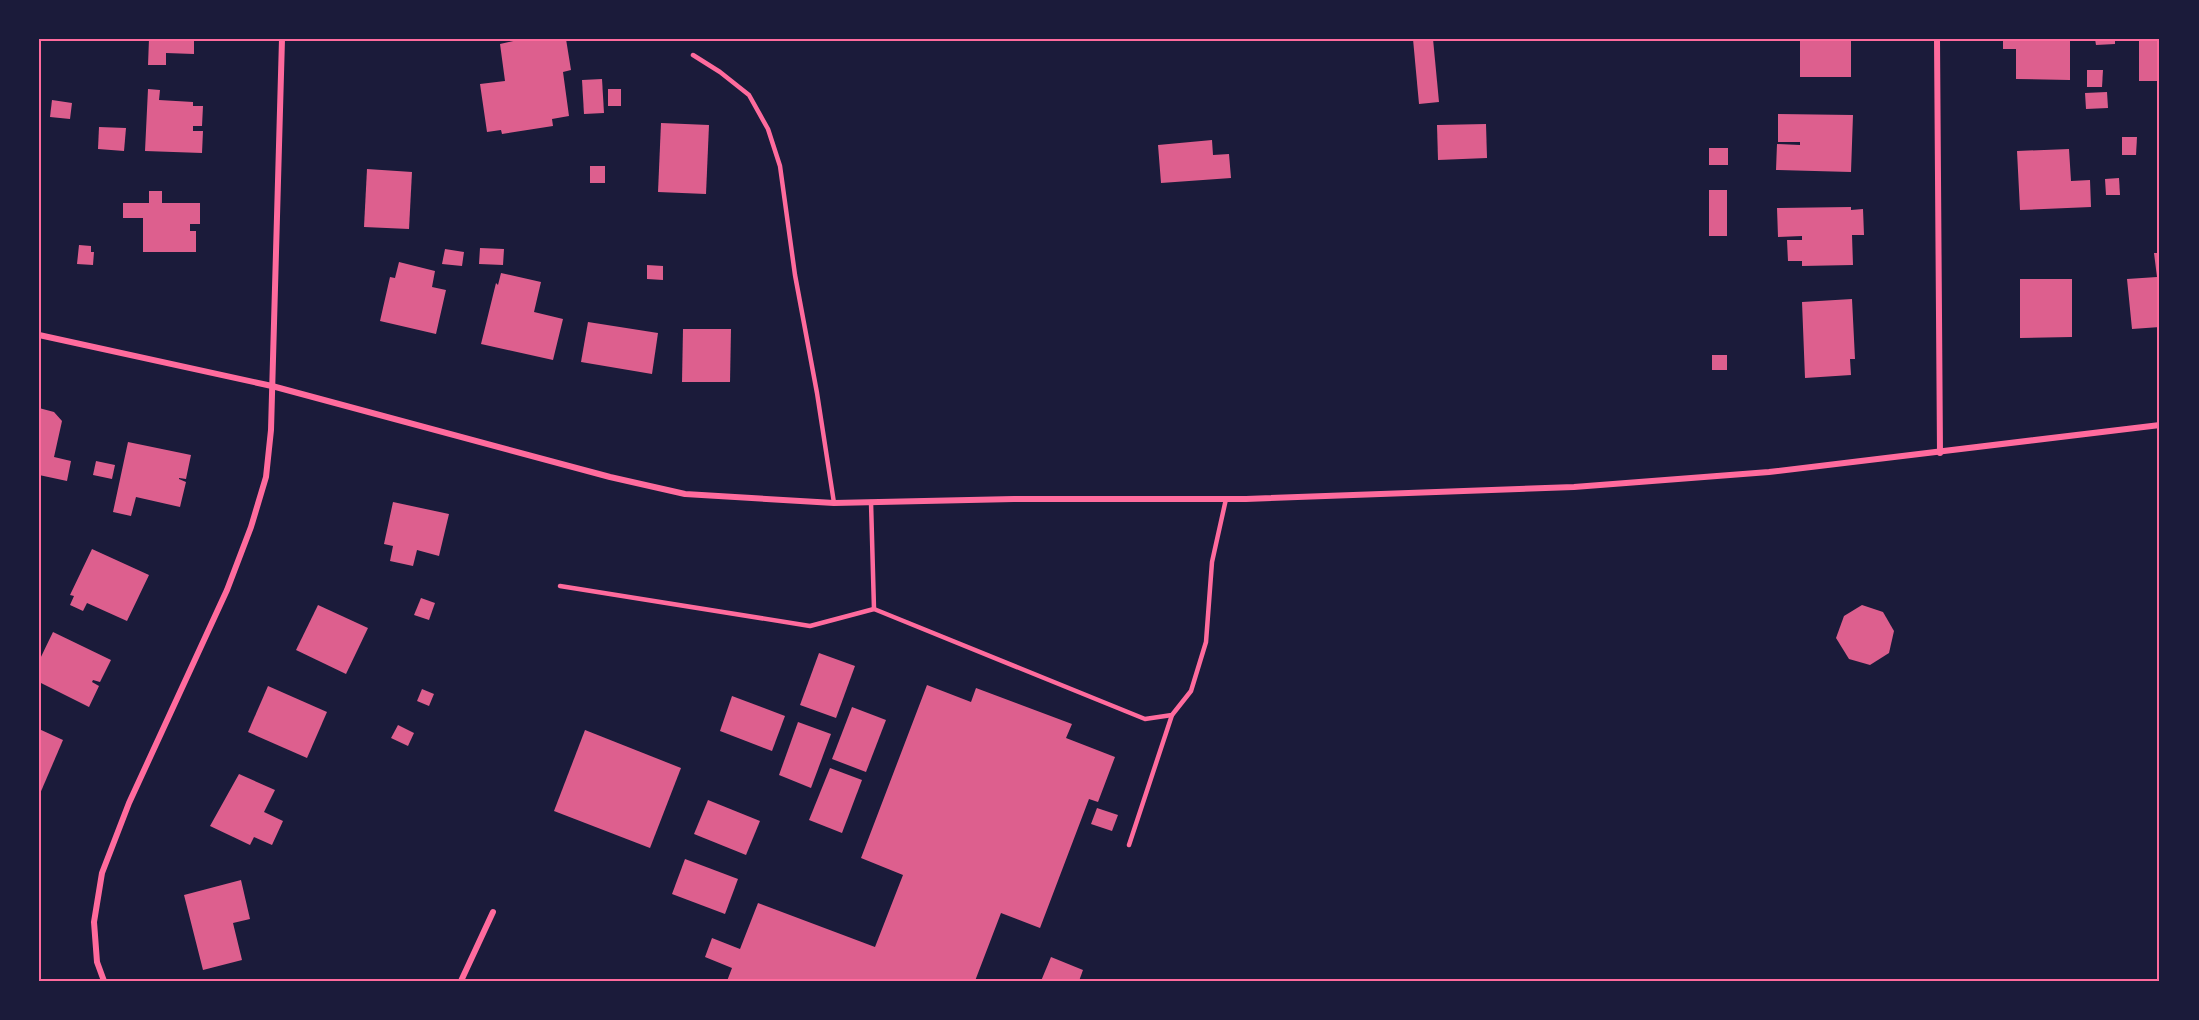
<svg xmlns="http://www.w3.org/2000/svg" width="2199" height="1020" viewBox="0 0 2199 1020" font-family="Merriweather,serif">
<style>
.building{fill:#dd5f8e}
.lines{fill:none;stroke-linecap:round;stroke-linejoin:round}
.service{stroke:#ff6b9d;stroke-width:4.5}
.minor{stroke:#ff6b9d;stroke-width:6}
.neatline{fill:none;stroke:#ff6b9d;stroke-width:2}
</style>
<rect width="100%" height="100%" fill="#1b1b3a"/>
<g class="building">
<path d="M149,39h45v15l-28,-1v12h-18z"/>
<path d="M522,39h44l5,31 -8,2 6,44 -17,3 1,7 -51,8 -1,-4 -14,2 -7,-48 25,-3 -5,-37z"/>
<path d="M1413,39h20l6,63 -20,2z"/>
<rect x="1800" y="39" width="51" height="38"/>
<path d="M2003,39h67v41l-54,-1v-30h-13z"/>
<path d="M2095,39h20v5l-19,1z"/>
<rect x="2139" y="39" width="21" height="42"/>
<path d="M2087,70h16l-1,17h-15z"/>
<path d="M602,79l2,34 -20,1 -2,-34z"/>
<path d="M148,89l12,1 -1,10 34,2v4h10l-1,20h-9v5h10l-1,22 -57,-2z"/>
<rect x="608" y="89" width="13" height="17"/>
<path d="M2107,92l1,16 -22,1 -1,-16z"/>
<path d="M52,100l20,3 -2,16 -20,-2z"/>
<path d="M1778,114l75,1 -2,57 -75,-2 1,-26 23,1v-3h-22z"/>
<path d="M661,123l48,2 -3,69 -48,-2z"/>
<path d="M1486,124l1,34 -49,2 -1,-35z"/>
<path d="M99,127l27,1 -2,23 -26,-2z"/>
<path d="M2122,137h15l-1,18h-14z"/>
<path d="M1212,140l1,15 16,-1 2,24 -70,5 -3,-38z"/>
<rect x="1709" y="148" width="19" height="17"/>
<path d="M2069,149l2,32 19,-1 1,27 -71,3 -3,-59z"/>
<rect x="590" y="166" width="15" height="17"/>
<path d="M367,169l45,3 -3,57 -45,-2z"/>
<path d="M2119,178l1,17h-14l-1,-16z"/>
<rect x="1709" y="190" width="18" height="46"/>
<path d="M149,191h13v12h38v21h-10v7h6v21h-53v-34h-20v-15h26z"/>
<path d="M1851,207v3l12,-1 1,26h-12l1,30 -51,1v-5h-14l-1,-21h15v-4l-24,1 -1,-29z"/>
<path d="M79,245l12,1v6h3l-1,13 -16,-1z"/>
<path d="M480,248l24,1 -1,16 -24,-1z"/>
<path d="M445,249l19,3 -2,14 -20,-2z"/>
<path d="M2154,253h6v74l-28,2 -5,-50 30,-2z"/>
<path d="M399,262l36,9 -3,16 14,3 -10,44 -56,-13 10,-44 5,1z"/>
<path d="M647,265l16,1v14l-16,-1z"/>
<path d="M501,273l40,9 -7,30 29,7 -10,41 -72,-16 15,-61 2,2z"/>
<path d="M2020,279h52v58l-52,1z"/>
<path d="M1852,299l3,60h-5l1,16 -46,3 -3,-76z"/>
<path d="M588,322l70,11 -6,41 -71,-12z"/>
<path d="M683,329h48l-1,53h-48z"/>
<rect x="1712" y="355" width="15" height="15"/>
<path d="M39,408l15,4 8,9 -8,36 17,4 -4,20 -28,-6z"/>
<path d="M128,442l63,13 -5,24 -7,-1v1l7,3 -6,25 -44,-10 -5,19 -18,-4z"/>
<path d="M96,461l19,4 -3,14 -19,-4z"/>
<path d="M393,502l56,12 -10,42 -22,-6 -4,16 -23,-5 3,-15 -9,-2z"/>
<path d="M92,549l57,26 -22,46 -40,-18 -4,8 -13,-6 4,-9 -4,-1z"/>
<path d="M421,598l14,5 -6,17 -15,-5z"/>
<path d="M318,605l50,23 -22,46 -50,-24z"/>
<path d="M1862,605l21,7 11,19 -5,22 -19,12 -21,-6 -13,-21 8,-22z"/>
<path d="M53,632l58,28 -11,22 -7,-2 -1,2 7,4 -10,21 -50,-25v-21z"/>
<path d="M819,653l36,13 -19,52 -36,-13z"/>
<path d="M927,685l44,17 5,-14 96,36 -6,14 49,19 -17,45 -9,-3 -49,129 -39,-15 -26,68h-248l5,-13 -27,-11 7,-19 28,11 18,-46 117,44 28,-72 -42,-17z"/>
<path d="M268,686l59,26 -20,46 -59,-26z"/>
<path d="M422,689l12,5 -5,12 -12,-5z"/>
<path d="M732,696l53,20 -13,35 -52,-20z"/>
<path d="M852,707l34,13 -20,52 -34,-13z"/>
<path d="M798,722l33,12 -20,54 -32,-13z"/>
<path d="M398,725l16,8 -6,13 -17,-8z"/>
<path d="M39,729l24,11 -24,56z"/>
<path d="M585,730l96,38 -31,80 -96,-37z"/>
<path d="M830,768l32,12 -20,53 -33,-13z"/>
<path d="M239,774l36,16 -11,22 19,9 -11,24 -18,-8 -4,8 -40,-19z"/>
<path d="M708,800l52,21 -14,34 -52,-21z"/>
<path d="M1097,808l21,7 -6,16 -21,-7z"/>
<path d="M685,859l53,20 -13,35 -53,-20z"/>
<path d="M241,880l9,39 -17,4 9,37 -39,10 -19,-75z"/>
<path d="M1051,957l32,13 -4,11h-38z"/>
</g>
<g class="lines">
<g class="service">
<path d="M693,55l27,17 29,23 19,34 12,37 15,109 22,118 17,110"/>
<path d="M871,502l3,107"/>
<path d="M560,586l250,40 64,-17 271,110 27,-4 19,-24 15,-49 6,-80 14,-63"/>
<path d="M1129,845l43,-130"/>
</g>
<g class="minor">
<path d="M1937,39l3,414"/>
<path d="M39,335l233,51 338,91 75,17 149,9 180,-4h232l328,-12 195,-15 391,-47"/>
<path d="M104,981l-7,-19 -3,-40 8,-49 27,-70 98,-213 24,-63 15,-50 5,-47 11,-391"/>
<path d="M461,981l32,-69"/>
</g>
</g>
<rect width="2199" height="1020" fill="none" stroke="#1b1b3a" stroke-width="81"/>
<rect x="40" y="40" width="2118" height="940" class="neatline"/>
</svg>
